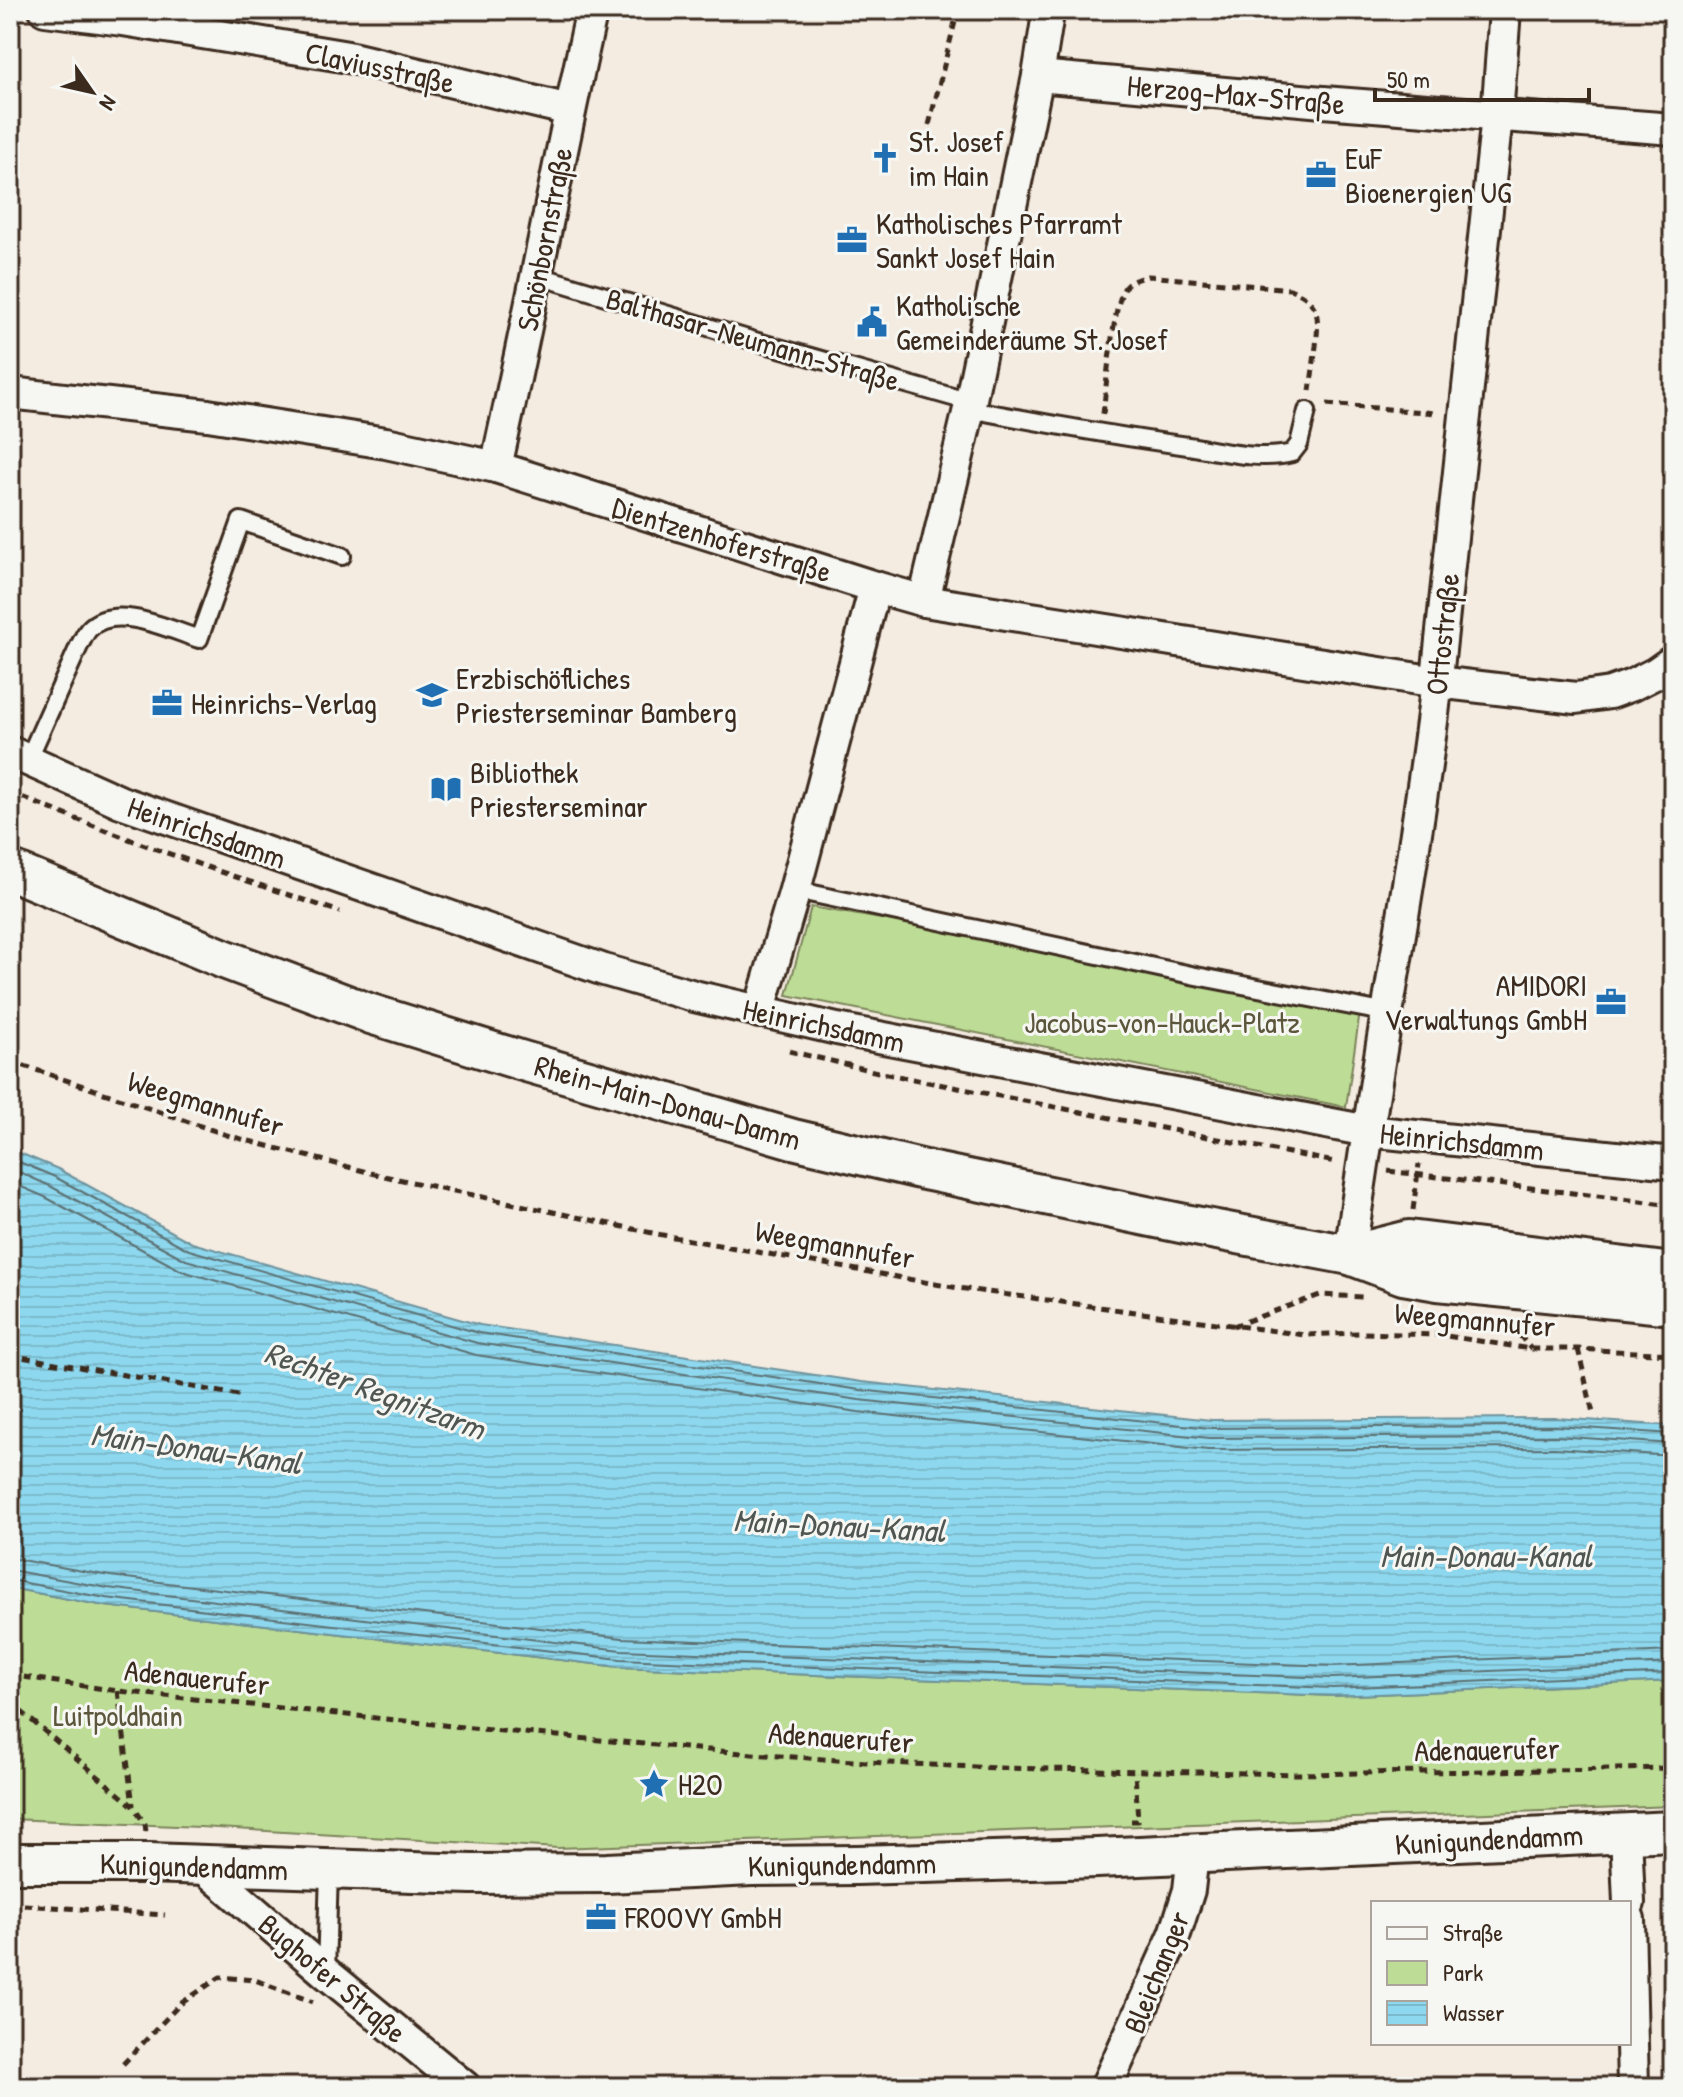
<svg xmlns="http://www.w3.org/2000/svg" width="1683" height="2097" viewBox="0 0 1683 2097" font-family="'Patrick Hand',sans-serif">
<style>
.park{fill:#bddd96;stroke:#7c845a;stroke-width:2}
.water{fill:url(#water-rules);stroke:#6d929b;stroke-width:2}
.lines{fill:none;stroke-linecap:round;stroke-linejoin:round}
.shore{stroke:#5c7072;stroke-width:2}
.service-casing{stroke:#3b2a1e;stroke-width:22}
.minor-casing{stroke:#3b2a1e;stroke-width:36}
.tertiary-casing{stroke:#3b2a1e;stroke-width:44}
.path{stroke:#3b2a1e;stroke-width:5;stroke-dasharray:8 6;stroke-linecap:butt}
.service{stroke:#f6f6f2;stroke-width:16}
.minor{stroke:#f6f6f2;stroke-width:30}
.tertiary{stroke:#f6f6f2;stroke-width:38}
.labels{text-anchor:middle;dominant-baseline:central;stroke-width:6;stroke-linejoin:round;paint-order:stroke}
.street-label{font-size:30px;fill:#3b2a1e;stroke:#f6f6f2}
.poi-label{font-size:30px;fill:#3b2a1e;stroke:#f6f6f2;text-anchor:start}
.park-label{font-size:30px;fill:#5c573c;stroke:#f6f6f2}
.water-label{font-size:32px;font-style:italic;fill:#505652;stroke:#f6f6f2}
</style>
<defs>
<pattern id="water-rules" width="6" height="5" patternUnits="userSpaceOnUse" patternTransform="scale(2)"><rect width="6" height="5" fill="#8ed8ef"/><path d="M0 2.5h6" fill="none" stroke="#7bbacc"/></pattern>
</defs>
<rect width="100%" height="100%" fill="#f4ebe1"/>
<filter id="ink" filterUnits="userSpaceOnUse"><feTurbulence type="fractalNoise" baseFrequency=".0125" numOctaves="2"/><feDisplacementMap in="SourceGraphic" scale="16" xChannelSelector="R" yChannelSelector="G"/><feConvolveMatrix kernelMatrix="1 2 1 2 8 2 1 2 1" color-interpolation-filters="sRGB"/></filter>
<g filter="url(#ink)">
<g class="park">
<path d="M811,907l100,17 449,88 -14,95 -559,-112z"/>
<path d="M10,1588l95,18 514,61 714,29 340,-15v125l-1115,42 -358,-21 -190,-8z"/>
</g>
<path class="water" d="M10,1149l48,20 134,74 288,82 382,57 349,38 345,-2 117,8v255l-340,15 -714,-29 -514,-61 -95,-18z"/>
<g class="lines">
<g class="shore">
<path d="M10,1158l45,19 134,73 290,83 381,57 350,38 345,-2 118,8"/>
<path d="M10,1168l40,18 136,74 291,83 382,57 350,38 346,-2 118,8"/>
<path d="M10,1182l35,15 137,74 294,84 382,57 350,38 347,-2 118,8"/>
<path d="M10,1558l100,18 512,62 711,28 340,-15"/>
<path d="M10,1570l98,18 513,62 712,28 340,-15"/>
<path d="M10,1580l96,18 514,61 713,29 340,-15"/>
</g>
<g class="service-casing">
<g id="service">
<path d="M536,275l215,65 219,62"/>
<path d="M969,409c73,14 146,27 219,37 33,5 71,15 104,7l7,-9 8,-33"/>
<path d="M28,760l51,-114c3,-5 6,-13 10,-17 25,-27 82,1 110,10l42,-118 101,35"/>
<path d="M795,890l401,86 192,37"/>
<path d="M326,1973l3,-103"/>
</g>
</g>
<g class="minor-casing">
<g id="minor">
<path d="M45,10l78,10 225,37 222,53"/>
<path d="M1038,76l285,26 350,27"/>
<path d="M10,393l198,22 178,28 110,24 379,120 49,14 513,81 139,16 34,-5 22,-8 24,-12 17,-12"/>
<path d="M496,467c34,-152 62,-305 96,-457"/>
<path d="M924,601l45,-192 69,-333 10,-62 -2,-4"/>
<path d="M10,752l111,50 483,168 90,26 143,33 531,102 305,32"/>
<path d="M759,1012l36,-122 80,-303"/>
<path d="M1350,1255c24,-183 61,-365 84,-549l63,-590 8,-106"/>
<path d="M1626,1833l3,70"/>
<path d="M203,1867l123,106 139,114"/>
<path d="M1629,1919l4,168"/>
<path d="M1106,2087l69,-153 14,-44 4,-36"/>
</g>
</g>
<g class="tertiary-casing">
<g id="tertiary">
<path d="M10,870l214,89 147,55 152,47 270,78 136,32 261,54 160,30 53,20 35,6 235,24"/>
<path d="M1350,1255l59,-15 264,33"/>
<path d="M10,1863h139l322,11 136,-1 145,-7 105,-1 240,-7 576,-27"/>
</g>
</g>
<g class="path">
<path d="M929,125l29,-115"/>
<path d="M1327,404l109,9"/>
<path d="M1103,414c3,-25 10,-110 22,-127 6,-7 15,-9 23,-11l142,13c31,13 29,28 26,57 -2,15 -4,30 -6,45"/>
<path d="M10,792c108,46 219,83 330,120"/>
<path d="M789,1051l93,22 453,89"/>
<path d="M10,1061l220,75 149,39 278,59 301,54 347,47 55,-2 80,2 91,14h47l95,5"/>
<path d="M1388,1171l285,34"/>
<path d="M1413,1210l6,-46"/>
<path d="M1496,1323l16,3 19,23"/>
<path d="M1233,1326l87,-31 42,2"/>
<path d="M1578,1349l15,64"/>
<path d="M10,1355l234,41"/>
<path d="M10,1675l108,16 363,38 271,25 114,8 132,6 301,6 374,-6"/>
<path d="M118,1691l15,114"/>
<path d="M10,1702l123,104 12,18 1,8"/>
<path d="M1131,1821h7l-3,-49"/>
<path d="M10,1904l155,11"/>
<path d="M123,2064l57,-60 40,-27 35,3 58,22"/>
</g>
<use href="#service" class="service"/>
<use href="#minor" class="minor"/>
<use href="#tertiary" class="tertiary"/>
</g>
</g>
<defs>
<g id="church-bare" transform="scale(2.4)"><path d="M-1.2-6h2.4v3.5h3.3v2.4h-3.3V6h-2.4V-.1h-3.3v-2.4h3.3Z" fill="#1f6fb2" stroke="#f6f6f2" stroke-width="2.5" paint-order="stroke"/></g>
<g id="office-bare" transform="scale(2.4)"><path d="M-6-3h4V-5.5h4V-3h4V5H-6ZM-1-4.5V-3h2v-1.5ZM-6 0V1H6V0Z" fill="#1f6fb2" stroke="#f6f6f2" stroke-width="2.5" paint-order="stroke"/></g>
<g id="civic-bare" transform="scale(2.4)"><path d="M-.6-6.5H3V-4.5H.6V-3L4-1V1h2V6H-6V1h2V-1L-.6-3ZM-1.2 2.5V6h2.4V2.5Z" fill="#1f6fb2" stroke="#f6f6f2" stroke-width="2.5" paint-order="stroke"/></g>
<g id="university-bare" transform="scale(2.4)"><path d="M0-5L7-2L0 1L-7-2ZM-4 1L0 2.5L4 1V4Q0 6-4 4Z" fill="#1f6fb2" stroke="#f6f6f2" stroke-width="2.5" paint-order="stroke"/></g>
<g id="library-bare" transform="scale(2.4)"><path d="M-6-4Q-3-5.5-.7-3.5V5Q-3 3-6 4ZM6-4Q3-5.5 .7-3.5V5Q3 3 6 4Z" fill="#1f6fb2" stroke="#f6f6f2" stroke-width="2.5" paint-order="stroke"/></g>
<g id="sight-bare" transform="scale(2.4)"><path d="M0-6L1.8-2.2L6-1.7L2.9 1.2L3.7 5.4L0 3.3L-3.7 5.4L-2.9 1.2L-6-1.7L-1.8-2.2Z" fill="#1f6fb2" stroke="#f6f6f2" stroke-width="2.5" paint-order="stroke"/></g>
</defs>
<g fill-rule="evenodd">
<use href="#church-bare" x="885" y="158"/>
<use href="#office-bare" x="1321" y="175"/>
<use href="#office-bare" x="852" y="240"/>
<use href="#civic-bare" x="872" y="322"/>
<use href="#university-bare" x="432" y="695"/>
<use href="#office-bare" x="167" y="703"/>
<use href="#library-bare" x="446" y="789"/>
<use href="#office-bare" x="1611" y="1002"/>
<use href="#sight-bare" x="654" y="1784"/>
<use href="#office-bare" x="601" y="1917"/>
</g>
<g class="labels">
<g class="street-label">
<text transform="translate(380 67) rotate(12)">Claviusstraße</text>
<text transform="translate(1236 94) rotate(5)">Herzog-Max-Straße</text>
<text transform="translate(544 239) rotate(-79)">Schönbornstraße</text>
<text transform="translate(753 339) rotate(16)">Balthasar-Neumann-Straße</text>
<text transform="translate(722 539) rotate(17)">Dientzenhoferstraße</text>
<text transform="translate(1442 634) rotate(-84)">Ottostraße</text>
<text transform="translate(207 832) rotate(19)">Heinrichsdamm</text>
<text transform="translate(824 1025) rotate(12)">Heinrichsdamm</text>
<text transform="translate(668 1102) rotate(16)">Rhein-Main-Donau-Damm</text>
<text transform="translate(206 1103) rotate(17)">Weegmannufer</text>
<text transform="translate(1462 1141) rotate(6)">Heinrichsdamm</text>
<text transform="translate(835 1244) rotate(10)">Weegmannufer</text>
<text transform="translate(1475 1319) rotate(5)">Weegmannufer</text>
<text transform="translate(197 1677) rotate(6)">Adenauerufer</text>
<text transform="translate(841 1737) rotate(4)">Adenauerufer</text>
<text transform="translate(1487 1749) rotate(-1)">Adenauerufer</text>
<text transform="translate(1489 1839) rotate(-3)">Kunigundendamm</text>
<text transform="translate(842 1864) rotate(-1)">Kunigundendamm</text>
<text transform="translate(194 1866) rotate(2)">Kunigundendamm</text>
<text transform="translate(1156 1972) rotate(-68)">Bleichanger</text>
<text transform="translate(333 1978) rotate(40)">Bughofer Straße</text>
</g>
<g class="poi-label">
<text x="909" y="141">St. Josef<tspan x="909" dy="34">im Hain</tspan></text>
<text x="1345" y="158">EuF<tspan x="1345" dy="34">Bioenergien UG</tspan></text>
<text x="876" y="223">Katholisches Pfarramt<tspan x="876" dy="34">Sankt Josef Hain</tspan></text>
<text x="896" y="305">Katholische<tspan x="896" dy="34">Gemeinderäume St. Josef</tspan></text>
<text x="456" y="678">Erzbischöfliches<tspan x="456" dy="34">Priesterseminar Bamberg</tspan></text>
<text x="191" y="703">Heinrichs-Verlag</text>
<text x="470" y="772">Bibliothek<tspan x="470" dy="34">Priesterseminar</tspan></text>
<text x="1587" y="985" text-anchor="end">AMIDORI<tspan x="1587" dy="34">Verwaltungs GmbH</tspan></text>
<text x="678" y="1784">H2O</text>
<text x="625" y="1917">FROOVY GmbH</text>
</g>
<g class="park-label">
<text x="1162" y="1022">Jacobus-von-Hauck-Platz</text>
<text x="118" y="1715">Luitpoldhain</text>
</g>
<g class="water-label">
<text transform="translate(375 1390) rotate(20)">Rechter Regnitzarm</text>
<text transform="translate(196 1448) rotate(8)">Main-Donau-Kanal</text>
<text transform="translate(839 1525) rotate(3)">Main-Donau-Kanal</text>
<text x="1486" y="1555">Main-Donau-Kanal</text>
</g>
</g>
<rect width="1683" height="2097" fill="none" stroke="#f6f6f2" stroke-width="40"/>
<rect x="20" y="20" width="1643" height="2057" fill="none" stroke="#3b2a1e" stroke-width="3" filter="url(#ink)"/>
<rect x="1371" y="1901" width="260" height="144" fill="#f6f6f2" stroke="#aba49d" stroke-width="2"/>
<rect x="1387" y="1927" width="40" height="12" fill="#f6f6f2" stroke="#aba49d" stroke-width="2"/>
<text x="1443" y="1941" font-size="24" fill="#3b2a1e">Straße</text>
<rect x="1387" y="1961" width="40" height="24" fill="#bddd96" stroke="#aba49d" stroke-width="2"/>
<text x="1443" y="1981" font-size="24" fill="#3b2a1e">Park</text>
<rect x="1387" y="2001" width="40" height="24" fill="url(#water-rules)" stroke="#aba49d" stroke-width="2"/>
<text x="1443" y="2021" font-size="24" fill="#3b2a1e">Wasser</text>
<g transform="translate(92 92) rotate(124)" stroke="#f6f6f2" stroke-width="6" paint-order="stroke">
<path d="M0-6L14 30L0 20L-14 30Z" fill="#3b2a1e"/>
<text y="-12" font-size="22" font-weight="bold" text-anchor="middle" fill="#3b2a1e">N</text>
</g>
<path d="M1375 88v12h214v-12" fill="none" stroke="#3b2a1e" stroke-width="4"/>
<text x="1387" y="88" font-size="24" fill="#3b2a1e" stroke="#f6f6f2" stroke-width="6" paint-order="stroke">50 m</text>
</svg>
